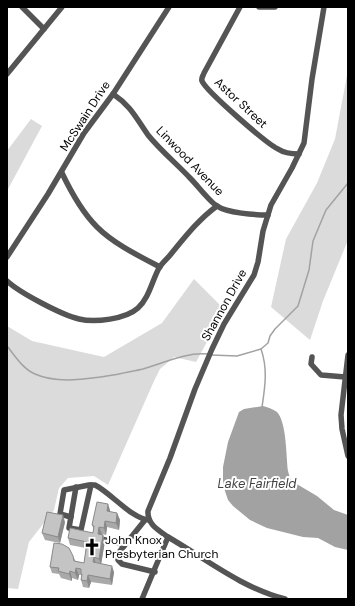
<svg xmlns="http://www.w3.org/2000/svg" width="355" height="606" viewBox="0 0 355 606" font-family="'DM Sans',sans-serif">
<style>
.green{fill:#dbdbdb}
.water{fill:#a2a2a2}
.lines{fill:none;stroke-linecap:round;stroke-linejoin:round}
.stream{stroke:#a2a2a2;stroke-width:1.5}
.minor{stroke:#545454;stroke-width:5.5}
.wall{fill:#a9a9a9}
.shaded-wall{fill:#898989}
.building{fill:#c4c4c4;stroke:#898989}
.labels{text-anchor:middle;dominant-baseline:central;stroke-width:4;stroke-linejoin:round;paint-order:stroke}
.street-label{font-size:12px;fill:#000;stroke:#fff}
.poi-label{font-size:12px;fill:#000;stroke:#fff;text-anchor:start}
.water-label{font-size:13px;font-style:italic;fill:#434343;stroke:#fff}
</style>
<rect width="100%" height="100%" fill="#fff"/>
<g class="green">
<path d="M348,70v170l-25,61 -13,39 -39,-33 15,-68 31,-56 18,-44z"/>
<path d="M31,119l11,7 -35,65v-40z"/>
<path d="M194,279l32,32 -17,27 -13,24 -22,-5 -14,12 -6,12 -46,104 -14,-9 -26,2 -9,10 -5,22 -25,32 -11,47 -11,-1v-262l25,15 72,16 58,-34z"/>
</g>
<path class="water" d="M263,406c4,1 10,3 14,6 10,11 9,45 11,59l2,7 5,5 22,13 17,14 14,5v35l-13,-3 -17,-9 -15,-1 -36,-9 -17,-8 -17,-14 -5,-6 -3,-9 -2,-10v-14l5,-25 11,-30 5,-3z"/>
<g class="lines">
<g class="stream">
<path d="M7,346c8,10 16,23 28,28 24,11 59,4 84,0 8,-2 16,-3 24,-5 21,-6 42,-17 65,-15"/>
<path d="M261,349c7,20 4,38 1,58"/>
<path d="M211,355l26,1 24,-7 7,-6 2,-7 5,-7 23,-23 11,-36 4,-29 13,-31 22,-27"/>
</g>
<g class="minor">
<path d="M22,7l22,22"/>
<path d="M240,7l-36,66c-1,3 -3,5 -2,8 4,10 65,63 76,68 6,4 13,5 21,5"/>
<path d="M259,7h16"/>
<path d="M7,74l55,-67"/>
<path d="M113,94c18,12 23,24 35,41 13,16 29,29 43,44 6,6 19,23 26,27 10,7 38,9 51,9"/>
<path d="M62,173c9,19 20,39 35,54 17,17 42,29 63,40"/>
<path d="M7,257l41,-63 36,-61 29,-39 56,-87"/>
<path d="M7,281c13,12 55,34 72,38 16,4 47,0 59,-11 11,-10 14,-27 21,-40 3,-5 8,-9 12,-14 14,-17 28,-35 46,-48"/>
<path d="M348,355l-7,60 1,14 6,27"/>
<path d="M312,357l-1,7 10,11 24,2"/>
<path d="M76,487l-7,41 12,2 10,-45"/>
<path d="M71,517l-11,-3 4,-24 25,-5h6c16,8 37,34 54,35"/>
<path d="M145,520l-25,31 -3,6 1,3 4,4 33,8"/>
<path d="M168,537c38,22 74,51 117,62"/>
<path d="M101,539l18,4 5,3"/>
<path d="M142,599l26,-62c-10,-7 -21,-13 -20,-26l22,-53 25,-69 17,-40 12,-25 30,-49 4,-13 5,-31 8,-26 21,-37 12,-25 8,-64 12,-72"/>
</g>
</g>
<g class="wall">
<path d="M110,510v2l7,1 3,7 -1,10 -12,-3 -1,8 -4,-1 1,1 2,6 -4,23 13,8 -2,13 -21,-3 -2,6 -6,-1 -2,-7 1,-4 -1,-1h-2l-1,5 -6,-2v3l-11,-3 -2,-4 -7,-1 -2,-6 23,-11 3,6 8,1 2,-15 -16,-3 -2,-7 25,-5 1,-3 -2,-5z"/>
<path d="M65,522l-5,21 -15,-3 -3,-7z"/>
</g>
<g class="shaded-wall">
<path d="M108,504l2,6v8l-3,-7z"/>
<path d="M117,513l3,7 -1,10 -3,-7z"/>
<path d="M63,515l2,7 -5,21 -2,-6z"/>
<path d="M105,521l2,6 -1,8 -2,-7z"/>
<path d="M99,527l3,7 -2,6 -2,-6z"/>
<path d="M103,535l2,6 -4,24 -2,-6z"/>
<path d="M94,557l2,7 -3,-2z"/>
<path d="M112,566l2,6 -2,13 -2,-6z"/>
<path d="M76,568l3,7 -1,5 -3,-7z"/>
<path d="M70,571l2,7v3l-3,-7z"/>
<path d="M88,575l3,7 -2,6 -2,-7z"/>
</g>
<g class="building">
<path d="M97,502l11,2 -1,7 10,2 -1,10 -11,-2 -1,7 -5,-1 -1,7 5,1 -4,24 -5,-2 -1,5 19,4 -2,13 -22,-4 -1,6 -6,-1 1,-6 -1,-1v-4l-5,-1 -1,5 -5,-2 -1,3 -11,-3 1,-3 -9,-1 4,-24 8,1 7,4 4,8 1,5 10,2 3,-21 -19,-4 2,-10 23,5 1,-7 -2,-1z"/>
<path d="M47,512l16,3 -5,22 -16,-4z"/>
</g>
<defs>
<g id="church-bare" transform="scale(1.38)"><path d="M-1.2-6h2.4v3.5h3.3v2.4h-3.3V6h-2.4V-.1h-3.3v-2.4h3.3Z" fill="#000" stroke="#fff" stroke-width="2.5" paint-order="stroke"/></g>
</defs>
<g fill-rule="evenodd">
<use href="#church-bare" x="92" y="547"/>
</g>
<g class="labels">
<g class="street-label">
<text transform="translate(241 103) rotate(43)">Astor Street</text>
<text transform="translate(85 116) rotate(-57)">McSwain Drive</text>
<text transform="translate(190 161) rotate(46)">Linwood Avenue</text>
<text transform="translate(224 305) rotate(-61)">Shannon Drive</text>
</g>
<g class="poi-label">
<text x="105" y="540">John Knox<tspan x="105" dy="14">Presbyterian Church</tspan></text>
</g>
<g class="water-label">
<text x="257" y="483">Lake Fairfield</text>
</g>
</g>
<rect width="355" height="606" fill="none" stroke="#000000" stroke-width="16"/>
</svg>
